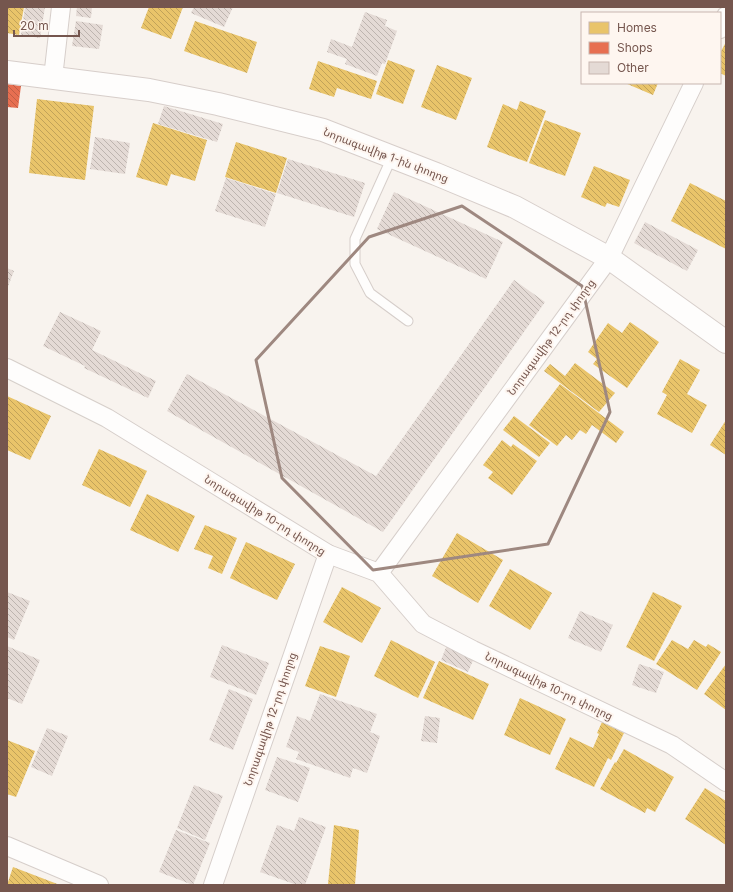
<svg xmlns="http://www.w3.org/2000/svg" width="733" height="892" viewBox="0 0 733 892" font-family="Inter,'Noto Sans Armenian',sans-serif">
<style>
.homes{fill:url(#homes-back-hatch)}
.shops{fill:url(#shops-back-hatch)}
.building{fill:url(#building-back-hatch)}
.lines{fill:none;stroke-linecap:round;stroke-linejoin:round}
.lane-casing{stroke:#d6ceca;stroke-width:11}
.street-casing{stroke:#d6ceca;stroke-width:20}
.secondary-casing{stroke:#d7ceca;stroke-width:24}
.lane{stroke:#fefdfc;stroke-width:9}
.street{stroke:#fefdfc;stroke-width:18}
.secondary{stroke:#fefdfc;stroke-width:22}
.marked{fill:none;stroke:#9e8880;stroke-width:3;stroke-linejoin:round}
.labels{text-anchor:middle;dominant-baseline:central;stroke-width:4;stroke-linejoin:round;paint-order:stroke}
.street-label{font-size:11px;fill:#75564e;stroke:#fef6f0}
</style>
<defs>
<pattern id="homes-back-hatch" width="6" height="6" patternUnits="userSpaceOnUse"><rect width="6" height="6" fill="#e9c46a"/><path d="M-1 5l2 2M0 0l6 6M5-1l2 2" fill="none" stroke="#c1a259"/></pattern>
<pattern id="shops-back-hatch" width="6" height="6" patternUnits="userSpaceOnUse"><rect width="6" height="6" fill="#e76f51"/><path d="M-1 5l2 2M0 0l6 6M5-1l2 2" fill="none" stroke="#c05e45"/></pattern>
<pattern id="building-back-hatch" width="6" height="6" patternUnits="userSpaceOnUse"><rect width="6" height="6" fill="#e4dad5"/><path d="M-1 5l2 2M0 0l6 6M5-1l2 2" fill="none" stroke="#bdb4af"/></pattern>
</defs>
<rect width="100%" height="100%" fill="#f8f3ee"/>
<g class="homes">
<path d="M7,7h17l-5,28 -12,-2z"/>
<path d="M149,7h34l-12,32 -30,-11z"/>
<path d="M195,21l62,21 -10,31 -63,-22z"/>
<path d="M726,42v34l-6,-3v-20z"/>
<path d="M388,60l27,10 -12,34 -27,-10z"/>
<path d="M318,61l59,20 -6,18 -34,-11 -3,9 -25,-8z"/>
<path d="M437,65l35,13 -16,42 -35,-13z"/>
<path d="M625,83h33l-5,12z"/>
<path d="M37,99l57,7 -9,74 -56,-7z"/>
<path d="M520,101l26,10 -19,51 -40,-15 16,-43 14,6z"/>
<path d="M545,120l36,13 -16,43 -36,-13z"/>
<path d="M153,123l54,17 -12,41 -24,-7 -4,12 -31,-9z"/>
<path d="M236,142l51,16 -11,35 -51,-16z"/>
<path d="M594,166l36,14 -11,27 -12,-4 -2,4 -24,-10z"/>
<path d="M690,183l36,18v48l-55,-28z"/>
<path d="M630,322l29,20 -32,46 -34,-24 4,-5 -9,-7 20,-29 14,10z"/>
<path d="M680,359l20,11 -13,24 20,11 -15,28 -35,-19 10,-19 -5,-3z"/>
<path d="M575,363l40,30 -16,19 -55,-41 6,-7 15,12z"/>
<path d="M560,384l64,48 -8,11 -24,-18 -6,9 -6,-4 -8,10 -6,-5 -9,11 -28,-21z"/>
<path d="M7,396l44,20 -21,44 -23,-10z"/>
<path d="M514,416l36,27 -11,14 -36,-27z"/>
<path d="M726,420v35l-16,-10z"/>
<path d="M502,440l9,7 2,-3 24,17 -25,34 -24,-17 5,-6 -10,-7z"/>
<path d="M99,449l48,22 -17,36 -48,-22z"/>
<path d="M147,494l48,22 -17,36 -48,-22z"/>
<path d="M205,525l32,13 -15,36 -14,-6 5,-12 -19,-7z"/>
<path d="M457,533l46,27 -25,43 -46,-27z"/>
<path d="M246,542l49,22 -18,36 -47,-22z"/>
<path d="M510,569l42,24 -22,37 -41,-24z"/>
<path d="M342,587l39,21 -19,35 -39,-21z"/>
<path d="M653,592l29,14 -28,55 -28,-14z"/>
<path d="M391,640l44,22 -17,36 -44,-22z"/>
<path d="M672,640l16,9 6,-9 12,7 2,-3 13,8 -24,38 -41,-26z"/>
<path d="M320,646l30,10 -14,41 -31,-11z"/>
<path d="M439,661l50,23 -16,36 -50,-22z"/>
<path d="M726,664v46l-22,-16z"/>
<path d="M520,698l46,21 -16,36 -46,-20z"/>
<path d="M602,722l22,11 -13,27 -3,-2 -14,29 -39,-18 15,-32 23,11 6,-14 -2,-1z"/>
<path d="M7,740l28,11 -19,46 -9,-3z"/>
<path d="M624,749l50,28 -19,35 -8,-4 -2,5 -45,-24 15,-27 1,1z"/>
<path d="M705,788l21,13v44l-41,-26z"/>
<path d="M334,825l25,5 -4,55 -27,-1z"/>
<path d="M13,867l47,18h-53z"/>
</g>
<path class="shops" d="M7,84l14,2 -3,22 -11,-1z"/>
<g class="building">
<path d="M25,7h20l-5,31 -19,-3z"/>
<path d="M77,7h15l-1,11 -15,-2z"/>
<path d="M194,7h39l-9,20 -33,-14z"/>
<path d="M365,12l22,8 -2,6 12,5 -12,33 -3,-1 -5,13 -32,-12 2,-5 -20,-7 4,-13 21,8z"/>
<path d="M76,21l27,4 -4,24 -27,-3z"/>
<path d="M164,106l59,18 -6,18 -59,-18z"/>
<path d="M95,137l35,6 -5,31 -35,-5z"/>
<path d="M288,159l77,24 -11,34 -77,-24z"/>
<path d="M226,178l50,16 -11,33 -50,-16z"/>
<path d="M394,192l109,50 -17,37 -109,-50z"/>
<path d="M645,222l53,28 -11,21 -53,-28z"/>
<path d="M7,268l7,3 -7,18z"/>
<path d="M514,280l31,22 -162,230 -216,-121 20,-37 189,102z"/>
<path d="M60,312l41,19 -9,19 64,31 -8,17 -64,-30 6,-12 -5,10 -42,-20z"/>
<path d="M7,592l23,9 -16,39 -7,-3z"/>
<path d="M580,611l33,14 -12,27 -33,-14z"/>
<path d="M222,645l47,18 -13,32 -46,-18z"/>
<path d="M447,645l27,13 -6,14 -27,-12z"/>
<path d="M7,646l33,14 -18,44 -15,-6z"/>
<path d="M639,664l25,8 -8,21 -24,-8z"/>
<path d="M229,689l24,10 -20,51 -24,-10z"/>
<path d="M320,694l57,20 -7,18 10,4 -13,37 -14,-5 -3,10 -54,-19 3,-7 -13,-5 11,-31 13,5z"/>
<path d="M425,716l15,2 -3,25 -16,-2z"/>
<path d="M47,728l21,8 -16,40 -21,-9z"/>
<path d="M277,757l33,11 -12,34 -33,-12z"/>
<path d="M194,785l29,11 -18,44 -28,-12z"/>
<path d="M299,817l27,10 -21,58h-8l-37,-13 17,-47 17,6z"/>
<path d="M176,830l34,13 -17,42 -34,-13z"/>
</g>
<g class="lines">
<g class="lane-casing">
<path id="lane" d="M392,157l-37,82v25l15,29 38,28"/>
</g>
<g class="street-casing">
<g id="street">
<path d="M720,29l6,-13"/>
<path d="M53,78l8,-71"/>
<path d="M7,368l100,50 221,136 51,19 44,51 50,26 199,95 54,37"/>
<path d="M379,573l230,-315 85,-175"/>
<path d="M7,846l92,39"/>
<path d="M213,885l115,-331"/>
</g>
</g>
<g class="secondary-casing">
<path id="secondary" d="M7,72l142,18 69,14 105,26 113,44 79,33 94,51 117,84"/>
</g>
<use href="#lane" class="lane"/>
<use href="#street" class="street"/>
<use href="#secondary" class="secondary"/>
</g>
<path class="marked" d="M462,206l120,80 28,126 -62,132 -175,26 -91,-92 -26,-118 113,-123z"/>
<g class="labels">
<g class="street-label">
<text transform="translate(386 155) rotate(21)">Նորագավիթ 1-ին փողոց</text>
<text transform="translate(551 337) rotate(-54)">Նորագավիթ 12-րդ փողոց</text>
<text transform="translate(265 515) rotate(32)">Նորագավիթ 10-րդ փողոց</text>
<text transform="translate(549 686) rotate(26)">Նորագավիթ 10-րդ փողոց</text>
<text transform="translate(270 719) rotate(-71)">Նորագավիթ 12-րդ փողոց</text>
</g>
</g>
<rect width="733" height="892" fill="none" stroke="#75564e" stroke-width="16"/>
<rect x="581" y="12" width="140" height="72" fill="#fef6f0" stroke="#c7b6af"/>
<rect x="589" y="22" width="20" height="12" fill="#e9c46a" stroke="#c7b6af"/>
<text x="617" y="32" font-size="12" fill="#75564e">Homes</text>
<rect x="589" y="42" width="20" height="12" fill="#e76f51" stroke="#c7b6af"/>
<text x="617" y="52" font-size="12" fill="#75564e">Shops</text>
<rect x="589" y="62" width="20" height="12" fill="#e4dad5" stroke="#c7b6af"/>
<text x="617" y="72" font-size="12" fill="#75564e">Other</text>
<path d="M14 30v6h65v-6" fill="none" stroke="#75564e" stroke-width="2"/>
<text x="20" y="30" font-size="12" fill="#75564e" stroke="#fef6f0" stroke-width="3" paint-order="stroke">20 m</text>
</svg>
